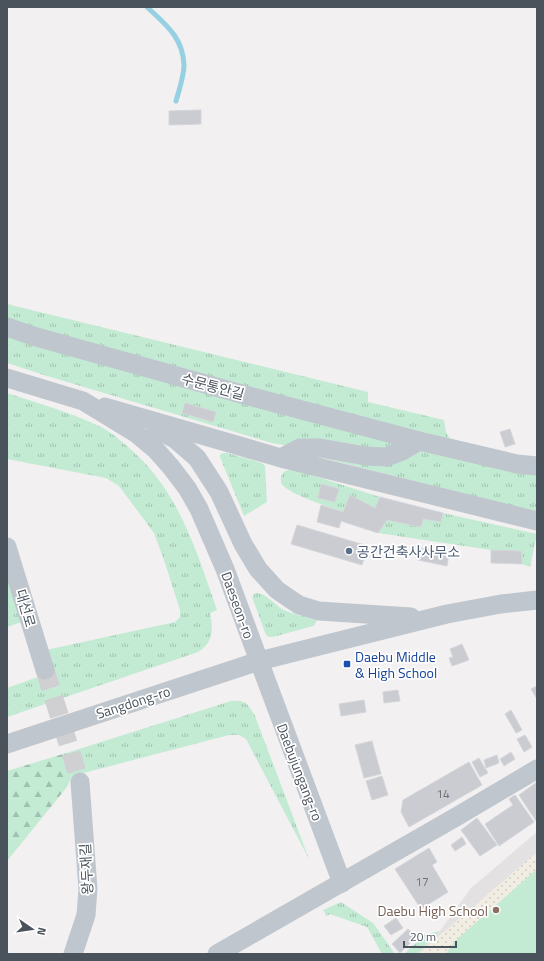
<svg xmlns="http://www.w3.org/2000/svg" width="544" height="961" viewBox="0 0 544 961" font-family="'Titillium Web','Noto Sans KR',sans-serif">
<style>
.education{fill:#e3e1e1}
.grass{fill:url(#grass-tufts)}
.forest{fill:url(#forest-firs)}
.sand{fill:url(#sand-dots)}
.park{fill:#c3ebd4}
.lines{fill:none;stroke-linecap:round;stroke-linejoin:round}
.stream{stroke:#95d0e3;stroke-width:5}
.building{fill:#cbccd2;stroke:#d4d6da}
.minor-tunnel{stroke:#d0d0d2;stroke-width:19;stroke-dasharray:19 10;stroke-linecap:butt}
.minor{stroke:#c0c6cd;stroke-width:19}
.service-dot{fill:#5c6f8a;stroke:#fff;stroke-width:1.5}
.transit-dot{fill:#1a4fb4;stroke:#fff;stroke-width:1.5}
.education-dot{fill:#8d6e63;stroke:#fff;stroke-width:1.5}
.labels{text-anchor:middle;dominant-baseline:central;stroke-width:3.5;stroke-linejoin:round;paint-order:stroke}
.number-label{font-size:12px;fill:#6a7079}
.street-label{font-size:14px;fill:#4a525b;stroke:#fff}
.service-label{font-size:14px;fill:#4e5e75;stroke:#fff;text-anchor:start}
.transit-label{font-size:14px;fill:#164399;stroke:#fff;text-anchor:start}
.education-label{font-size:14px;fill:#785e54;stroke:#fff;text-anchor:end}
</style>
<defs>
<pattern id="grass-tufts" width="24" height="20" patternUnits="userSpaceOnUse"><rect width="24" height="20" fill="#c3ebd4"/><path d="M3 7l-1-3M5 7V3M7 7l1-3M15 17l-1-3M17 17v-4M19 17l1-3" fill="none" stroke="#a0c1af"/></pattern>
<pattern id="forest-firs" width="22" height="20" patternUnits="userSpaceOnUse"><rect width="22" height="20" fill="#c3ebd4"/><path d="M5 1l3.5 6h-7zM16 11l3.5 6h-7z" fill="#a0c1af"/></pattern>
<pattern id="sand-dots" width="8" height="8" patternUnits="userSpaceOnUse"><rect width="8" height="8" fill="#f1ede2"/><path d="M2 2h.1M6 6h.1" fill="none" stroke="#d0cdc4" stroke-width="1.8" stroke-linecap="round"/></pattern>
</defs>
<rect width="100%" height="100%" fill="#f2f0f0"/>
<path class="education" d="M537,832v122h-120l23,-23 31,-43z"/>
<g class="grass">
<path d="M7,304l361,88v10l76,18 2,12 5,9 -133,-33 -311,-88z"/>
<path d="M7,332l386,105 3,11 -108,-2 -16,-3 -225,-67 -40,-13z"/>
<path d="M7,393c30,10 66,20 94,34 10,5 19,13 27,20 51,43 68,103 89,163l-7,3c3,16 4,29 -12,39l-191,65v-29l45,-16 -6,-22 129,-28 5,-5v-7l-15,-47 -11,-30 -35,-47 -13,-8 -99,-19z"/>
<path d="M422,451l115,21v41l-214,-55 90,-6z"/>
<path d="M223,453h4l35,10 3,3 2,36 -23,14 -24,-59v-2z"/>
<path d="M293,469l87,28 -5,11 -25,-13 -7,17c-11,-4 -58,-19 -62,-29 0,-1 0,-5 0,-6 2,-7 7,-7 12,-8z"/>
<path d="M443,513l94,21 -7,33 -8,-3 -1,-13 -30,-1 -113,-17 9,-13 34,7 2,-8 18,3z"/>
<path d="M255,593c10,-1 19,11 27,16 10,6 23,6 34,11l1,1 -4,5 -40,11h-4l-3,-2 -14,-38z"/>
<path d="M16,602l6,20 -15,5v-24l5,2z"/>
<path d="M231,701c15,-1 17,3 24,15l54,143 -63,-120 -7,-4h-10l-157,41 -9,-22z"/>
<path d="M341,902l32,21 22,31h-13l-15,-27 -37,-13 -3,2 -4,-6z"/>
<path d="M440,931l-23,23h-13l20,-19z"/>
</g>
<g class="forest">
<path d="M7,563l9,39 -4,3 -5,-2z"/>
<path d="M63,754l9,22 -5,11 -60,74v-90z"/>
</g>
<path class="sand" d="M537,852v102h-119z"/>
<path class="park" d="M537,869v85h-91l9,-13z"/>
<g class="lines">
<path class="stream" d="M147,7c18,17 36,30 37,58 0,10 -5,26 -8,36"/>
</g>
<g class="building">
<path d="M201,110v14l-32,1v-14z"/>
<path d="M185,403l31,9 -3,10 -31,-9z"/>
<path d="M510,429l5,15 -10,3 -5,-15z"/>
<path d="M321,484l18,5 -4,13 -17,-4z"/>
<path d="M350,495l25,13 5,-11 63,16 -2,9 -18,-3 -2,8 -34,-7 -9,13 -37,-12 -2,7 -22,-6 4,-17 22,7z"/>
<path d="M297,525l71,21 -6,19 -71,-21z"/>
<path d="M420,548l29,5 -2,13 -29,-6z"/>
<path d="M491,550l30,1 1,13 -31,-1z"/>
<path d="M462,644l7,16 -17,6 -3,-8 4,-1 -3,-8z"/>
<path d="M537,686v13l-6,-10z"/>
<path d="M398,690l2,11 -16,2 -1,-11z"/>
<path d="M364,700l2,12 -25,4 -2,-12z"/>
<path d="M511,710l11,20 -6,3 -11,-19z"/>
<path d="M525,735l7,12 -8,5 -7,-13z"/>
<path d="M372,741l9,33 -17,4 -9,-33z"/>
<path d="M511,752l4,7 -11,7 -4,-7z"/>
<path d="M497,755l2,8 -13,5 -2,-8z"/>
<path d="M479,758l9,15 -8,4 -8,-15z"/>
<path d="M469,762l13,23 -73,42 -8,-15 2,-12z"/>
<path d="M382,776l6,19 -16,5 -6,-19z"/>
<path d="M537,782v39h-1l-17,-26z"/>
<path d="M515,795l19,27 -35,24 -14,-22 28,-19 -4,-6z"/>
<path d="M477,818l20,27 -17,11 -19,-26z"/>
<path d="M462,837l4,7 -11,7 -4,-6z"/>
<path d="M429,848l8,14 -5,3 16,27 -27,17 -26,-40z"/>
<path d="M396,918l7,10 -12,7 -7,-9z"/>
<path d="M408,929l8,8 -16,16 -8,-9z"/>
</g>
<g class="lines">
<path class="minor-tunnel" d="M45,670l35,112"/>
<g class="minor">
<path d="M7,327l26,9 212,59 174,46"/>
<path d="M7,378l76,23 54,33 19,16 15,17 16,21 12,21 26,60 34,92 188,-47 54,-10 36,-4"/>
<path d="M105,407l176,51 256,63"/>
<path d="M156,429l19,10 22,19 22,34 24,52 15,25 19,21 22,15 20,6 92,6"/>
<path d="M281,458l19,-10h20l46,8 20,1 16,-6 17,-10 98,23 20,2"/>
<path d="M7,547l38,123"/>
<path d="M7,744l252,-83 83,222"/>
<path d="M73,954l13,-39 2,-26 -8,-107"/>
<path d="M217,954l239,-137 81,-48"/>
</g>
</g>
<circle class="service-dot" cx="349" cy="551" r="4"/>
<rect class="transit-dot" x="343" y="660" width="8" height="8" rx="2"/>
<circle class="education-dot" cx="496" cy="910" r="4"/>
<g class="labels">
<g class="number-label">
<text x="443" y="793">14</text>
<text x="422" y="881">17</text>
</g>
<g class="street-label">
<text transform="translate(213 386) rotate(15)">수문통안길</text>
<text transform="translate(238 605) rotate(70)">Daeseon-ro</text>
<text transform="translate(26 608) rotate(74)">대선로</text>
<text transform="translate(133 702) rotate(-18)">Sangdong-ro</text>
<text transform="translate(300 772) rotate(69)">Daebujungang-ro</text>
<text transform="translate(86 869) rotate(-93)">왕두재길</text>
</g>
<g class="service-label">
<text x="357" y="551">공간건축사사무소</text>
</g>
<g class="transit-label">
<text x="355" y="656">Daebu Middle<tspan x="355" dy="16">&amp; High School</tspan></text>
</g>
<g class="education-label">
<text x="488" y="910">Daebu High School</text>
</g>
</g>
<rect width="544" height="961" fill="none" stroke="#4a525b" stroke-width="16"/>
<g transform="translate(32 929) rotate(103)" stroke="#ffffff" stroke-width="3" paint-order="stroke">
<path d="M0-3L7 15L0 10L-7 15Z" fill="#4a525b"/>
<text y="-6" font-size="11" font-weight="bold" text-anchor="middle" fill="#4a525b">N</text>
</g>
<path d="M404 941v6h52v-6" fill="none" stroke="#4a525b" stroke-width="2"/>
<text x="410" y="941" font-size="12" fill="#4a525b" stroke="#ffffff" stroke-width="3" paint-order="stroke">20 m</text>
</svg>
